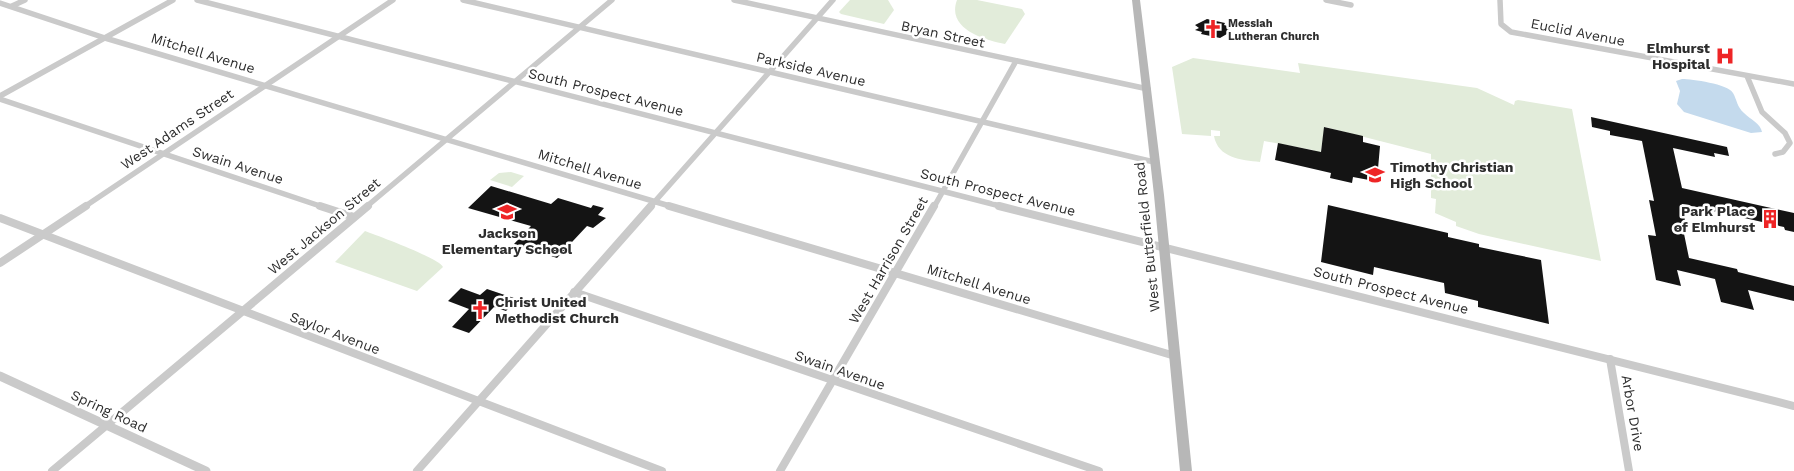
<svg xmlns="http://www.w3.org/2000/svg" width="1794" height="471" viewBox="0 0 1794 471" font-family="'Work Sans',sans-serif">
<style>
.green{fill:#e2ecda}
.water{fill:#c4daed}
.building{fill:#141414}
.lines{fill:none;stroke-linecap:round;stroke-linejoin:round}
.minor-far1{stroke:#cacaca;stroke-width:5.5}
.minor{stroke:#cacaca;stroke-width:8}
.tertiary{stroke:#cacaca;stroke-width:9}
.secondary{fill:#b7b7b7;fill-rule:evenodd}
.labels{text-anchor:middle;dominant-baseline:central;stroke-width:5;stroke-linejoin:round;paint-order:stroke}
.far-poi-label{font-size:11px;font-weight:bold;fill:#2d2d2d;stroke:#fff;text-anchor:start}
.street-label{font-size:14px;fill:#2d2d2d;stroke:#fff}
.poi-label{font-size:14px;font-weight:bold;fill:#2d2d2d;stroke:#fff;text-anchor:end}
</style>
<rect width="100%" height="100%" fill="#fff"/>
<g class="green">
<path d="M850,0h38l6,10 -10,14 -43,-10 -2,-2z"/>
<path d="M957,0h20l45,9 3,5 -20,30c-20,-4 -59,-15 -48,-44z"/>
<path d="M1193,58l107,15 -2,-10 179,25 37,17 1,-4 3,-1 54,9 29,152 -122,-27 -23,-8v-4l-21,-9 1,-14 -5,-1v-44l-106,-27 -5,28 -7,-5 -49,-9 -4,21c-19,-2 -42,-4 -46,-26h6v-5l-9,-1v6l-29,-2 -10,-67z"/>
<path d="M511,172l13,4 -12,11 -22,-7 9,-7z"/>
<path d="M365,231c13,5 74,27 78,36l-26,24 -82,-29z"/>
</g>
<path class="water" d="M1682,79c10,0 46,5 51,14 4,7 4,14 11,20 6,6 17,11 18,19l-11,1 -67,-21 -7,-8 3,-13 -4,-10z"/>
<g class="building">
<path d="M1207,19l18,4 -1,2 7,2 -4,2 5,2 -12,7 -19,-4 1,-2 -7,-2 4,-2 -4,-3z"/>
<path d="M1591,117l136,30 2,9 -15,-3 1,4 -42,-9 9,40 112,25v19l-9,-2 -1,-3 -102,-23 4,21 -4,-1 7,34 48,11 1,3 56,14v15l-46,-11 6,20 -33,-8 -6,-23 -38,-9 4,16 -25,-6 -8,-45 8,1 -7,-36 5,1 -12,-60 -32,-6v-4l-18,-4z"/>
<path d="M1324,127l39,9v6l17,4 -3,34 -8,-2v2l-16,-3 -1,6 -22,-5 1,-5 -56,-13 3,-17 43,9z"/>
<path d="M491,186l60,18 7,-6 33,10 2,-3 11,3 -6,7 8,3 -13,10 -6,-2 -30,32 -15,-5 5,-4 -16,-6 -5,5 -12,-4 17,-18 -63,-18z"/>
<path d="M1328,205l120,28v4l31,7v3l62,13 8,64 -71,-17v-6l-33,-8 -1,-10 -70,-16 -1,8 -52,-13z"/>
<path d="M461,288l19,7 7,-6 30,10 -11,12 -12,-4 -25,26 -17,-6 17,-18 -21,-8z"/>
</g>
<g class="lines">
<g class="minor-far1">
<path d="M197,0l807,207"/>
<path d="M463,0l691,162"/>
<path d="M734,0l414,89"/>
<path d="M1326,0l25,5"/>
<path d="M1500,0l1,24 10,8 283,52"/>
<path d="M0,3l105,35 568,169"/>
<path d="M12,6l13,-6"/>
<path d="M1747,76l15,36 23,21 5,10 -7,9 -8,2"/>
<path d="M0,96l173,-96"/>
<path d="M0,99l323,108"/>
<path d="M84,207l309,-207"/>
<path d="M366,207l246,-207"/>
<path d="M650,207l183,-207"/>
<path d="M934,207l82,-146"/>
</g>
<g class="minor">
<path d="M320,206l34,11"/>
<path d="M669,206l506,150"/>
<path d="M999,206l795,200"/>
<path d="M0,218l662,253"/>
<path d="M0,263l86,-57"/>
<path d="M574,292l525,179"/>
<path d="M1610,359l19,112"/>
<path d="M52,471l316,-265"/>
<path d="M417,471l234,-265"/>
<path d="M780,471l154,-265"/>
</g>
<path class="tertiary" d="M0,376l206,95"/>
<path class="secondary" d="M1132,0h8l24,195 28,276h-12l-26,-276z"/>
</g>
<defs>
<g id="church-bare" transform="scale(1.5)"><path d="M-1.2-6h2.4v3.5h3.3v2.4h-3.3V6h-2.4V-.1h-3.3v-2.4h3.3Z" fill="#ee2526" stroke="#fff" stroke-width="2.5" paint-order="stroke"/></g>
<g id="hospital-bare" transform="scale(1.5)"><path d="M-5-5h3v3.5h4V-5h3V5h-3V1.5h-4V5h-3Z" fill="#ee2526" stroke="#fff" stroke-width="2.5" paint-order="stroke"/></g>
<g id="school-bare" transform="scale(1.5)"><path d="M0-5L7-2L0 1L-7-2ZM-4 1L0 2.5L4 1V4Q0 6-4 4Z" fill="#ee2526" stroke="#fff" stroke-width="2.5" paint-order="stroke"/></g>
<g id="building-bare" transform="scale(1.5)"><path d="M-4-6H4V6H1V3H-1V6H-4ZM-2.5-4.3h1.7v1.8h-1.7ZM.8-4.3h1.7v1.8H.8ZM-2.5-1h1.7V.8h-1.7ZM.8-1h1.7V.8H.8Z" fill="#ee2526" stroke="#fff" stroke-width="2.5" paint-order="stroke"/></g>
</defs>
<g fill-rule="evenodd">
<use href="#church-bare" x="1213" y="29"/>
<use href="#hospital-bare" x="1725" y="56"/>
<use href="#school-bare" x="1375" y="175"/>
<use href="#school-bare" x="507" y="212"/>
<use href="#building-bare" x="1770" y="219"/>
<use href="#church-bare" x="480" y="310"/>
</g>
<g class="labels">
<g class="far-poi-label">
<text x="1228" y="23">Messiah<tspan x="1228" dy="13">Lutheran Church</tspan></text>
</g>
<g class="street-label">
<text transform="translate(1578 32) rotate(11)">Euclid Avenue</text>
<text transform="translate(943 34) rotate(12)">Bryan Street</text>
<text transform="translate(203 53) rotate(17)">Mitchell Avenue</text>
<text transform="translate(811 69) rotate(13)">Parkside Avenue</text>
<text transform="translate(606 92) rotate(14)">South Prospect Avenue</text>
<text transform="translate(177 129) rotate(-34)">West Adams Street</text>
<text transform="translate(238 165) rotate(18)">Swain Avenue</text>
<text transform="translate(590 169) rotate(17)">Mitchell Avenue</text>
<text transform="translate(998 192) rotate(14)">South Prospect Avenue</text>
<text transform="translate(324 226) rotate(-40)">West Jackson Street</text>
<text transform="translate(1147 237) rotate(-96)">West Butterfield Road</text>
<text transform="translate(888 260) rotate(-60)">West Harrison Street</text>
<text transform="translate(979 284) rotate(17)">Mitchell Avenue</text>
<text transform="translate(1391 290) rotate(14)">South Prospect Avenue</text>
<text transform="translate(335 333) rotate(21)">Saylor Avenue</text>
<text transform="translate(840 370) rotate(19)">Swain Avenue</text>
<text transform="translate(109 411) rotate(25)">Spring Road</text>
<text transform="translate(1633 413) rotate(80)">Arbor Drive</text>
</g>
<g class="poi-label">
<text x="1710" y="48">Elmhurst<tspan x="1710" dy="16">Hospital</tspan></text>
<text x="1390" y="167" text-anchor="start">Timothy Christian<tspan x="1390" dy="16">High School</tspan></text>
<text x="1755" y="211">Park Place<tspan x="1755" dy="16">of Elmhurst</tspan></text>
<text x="507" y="233" text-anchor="middle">Jackson<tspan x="507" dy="16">Elementary School</tspan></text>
<text x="495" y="302" text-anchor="start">Christ United<tspan x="495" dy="16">Methodist Church</tspan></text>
</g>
</g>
</svg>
